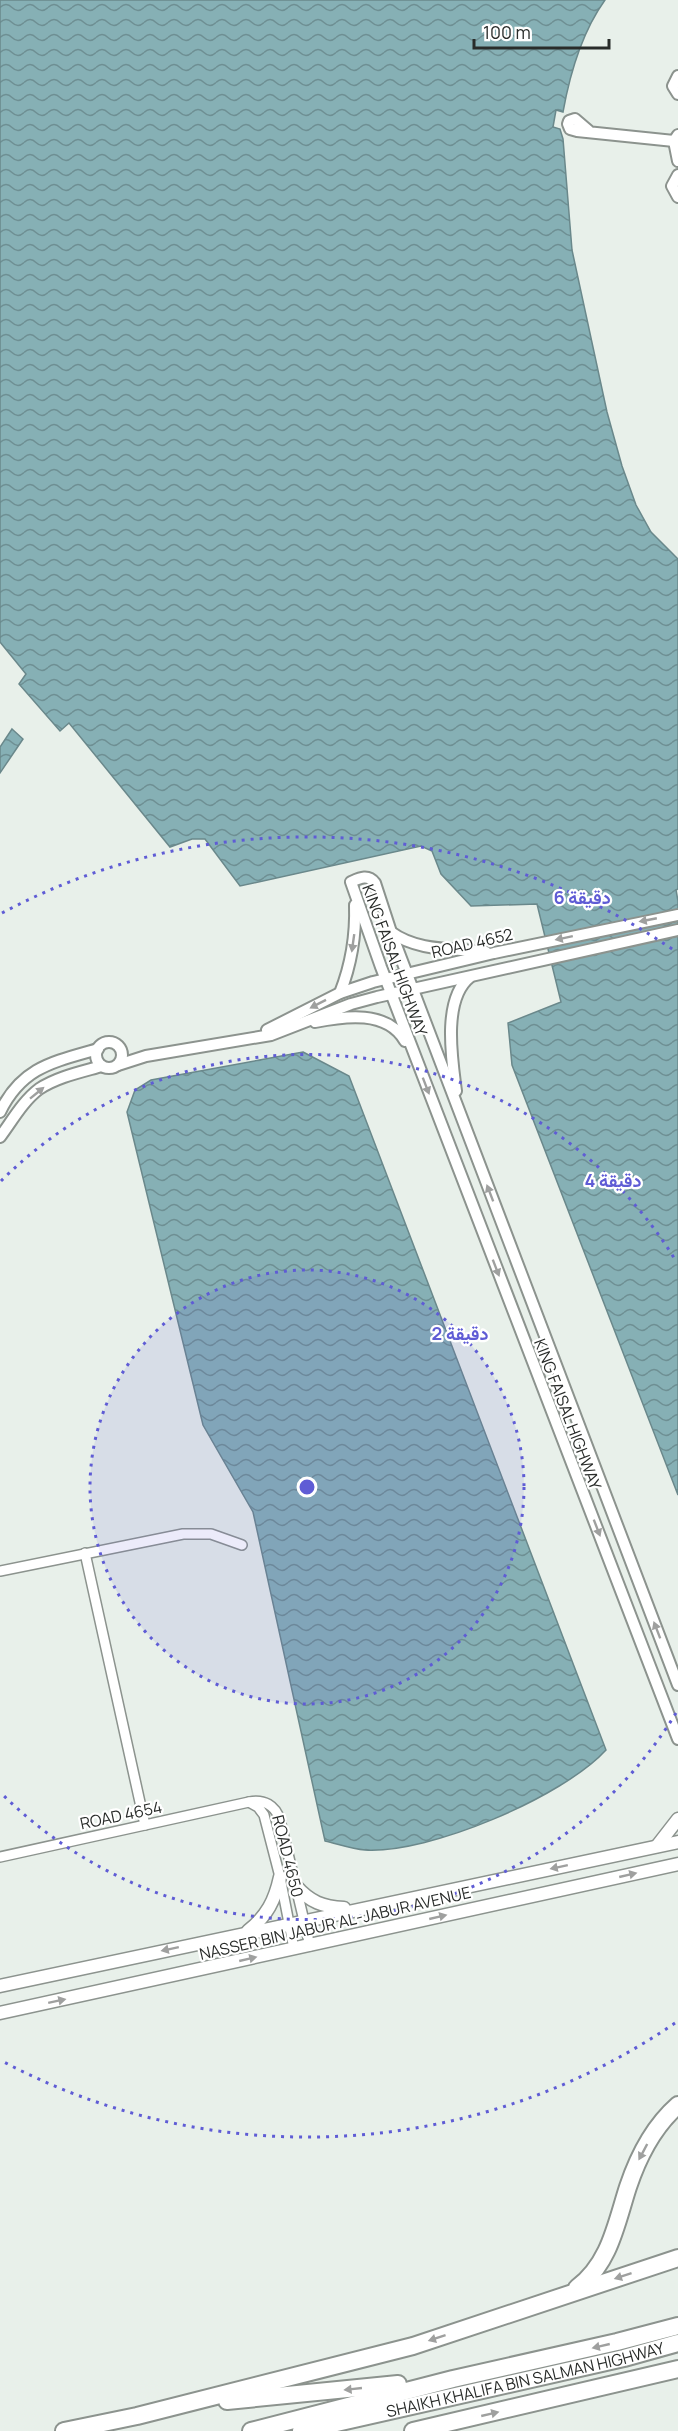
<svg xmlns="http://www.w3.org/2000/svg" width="678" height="2431" viewBox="0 0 678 2431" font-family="Manrope,Vazirmatn,sans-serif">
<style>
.water{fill:url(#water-waves);stroke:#6a888b;stroke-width:1.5}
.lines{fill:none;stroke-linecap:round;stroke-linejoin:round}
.minor-casing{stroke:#8c938e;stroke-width:12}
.tertiary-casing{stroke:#8c938e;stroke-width:14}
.secondary-casing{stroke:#8c938e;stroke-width:15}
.motorway-casing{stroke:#8c938e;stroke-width:20}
.minor{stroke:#fff;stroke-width:9}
.tertiary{stroke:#fff;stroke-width:10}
.secondary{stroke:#fff;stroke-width:12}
.motorway{stroke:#fff;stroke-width:16}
.oneway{fill:#9fa09f}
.ring{fill:none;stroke:#5f5cd5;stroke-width:3;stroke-dasharray:3 6}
.labels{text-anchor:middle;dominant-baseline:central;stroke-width:4.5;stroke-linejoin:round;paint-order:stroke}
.street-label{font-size:16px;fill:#292c2a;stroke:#fff}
.centre{fill:#5f5cd5;stroke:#fff;stroke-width:3}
.ring-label{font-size:18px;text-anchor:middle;font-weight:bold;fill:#5f5cd5;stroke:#fff;stroke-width:4.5;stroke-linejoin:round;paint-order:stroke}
</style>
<defs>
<pattern id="water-waves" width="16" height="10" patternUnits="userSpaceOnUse" patternTransform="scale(1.5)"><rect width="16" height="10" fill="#86b0b5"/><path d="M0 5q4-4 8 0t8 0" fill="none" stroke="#6e8f93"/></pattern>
</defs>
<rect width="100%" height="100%" fill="#e8f0ea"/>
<g class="water">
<path d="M0,0h605c-23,32 -35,73 -42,112l-7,-2 -3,17 7,2 3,10 9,111 35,162 15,54 14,39 15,27 27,27v330l-2,1 2,11v594l-166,-430 -4,-42 53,-21 -24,-98 -66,2 -30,-32 -9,-23 -11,-5 -181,40 -35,-47h-13l-22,8 -101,-124 -9,8 -41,-47 7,-10 -26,-32z"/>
<path d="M12,729l11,10 -23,34v-26z"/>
<path d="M303,1052l46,24 257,674c-43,47 -177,104 -241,100 -13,-1 -27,-6 -40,-9l-72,-329 -50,-87 -76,-313 8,-22 16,-10z"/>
</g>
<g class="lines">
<g class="minor-casing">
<g id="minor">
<path d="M85,1553l60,272"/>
<path d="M0,1571l183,-37h28l31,11"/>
<path d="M249,1802l9,5 6,8 16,62 14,72"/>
<path d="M0,1857l249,-55c15,-3 26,3 31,18l30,126"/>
</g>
</g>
<g class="tertiary-casing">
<g id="tertiary">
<path d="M678,76l-5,10 5,8"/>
<path d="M589,131l-14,-12 -6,2 -1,3 2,5 7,2 97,10"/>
<path d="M678,135l-4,6 4,20"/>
<path d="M678,175l-6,11 6,11"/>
<path d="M391,932c27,20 63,16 95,20"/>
<path d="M340,993c11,-28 16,-58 15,-88"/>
<path d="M315,1022c30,-6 72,-12 90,19"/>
<path d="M267,1030l73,-37 33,-11 121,-29 184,-38"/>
<circle cx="109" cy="1055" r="13"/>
<path d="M118,1065l28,-9 125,-21 80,-31 26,-7 301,-67"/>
<path d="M456,1091c-4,-31 -14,-92 14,-114"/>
<path d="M0,1112c22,-45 53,-50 98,-63"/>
<path d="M0,1137c12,-16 23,-36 39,-48 18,-12 42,-17 63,-23"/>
<path d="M678,1685l-287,-753 -16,-49c-7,-9 -15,-5 -24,-1l30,85 297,772"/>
</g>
</g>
<g class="secondary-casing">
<g id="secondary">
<path d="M657,1846l21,-27"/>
<path d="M296,1886c14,16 27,21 48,22"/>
<path d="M248,1931c19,-15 27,-31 32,-54"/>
<path d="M0,1986l678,-144"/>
<path d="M0,2013l678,-149"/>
</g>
</g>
<g class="motorway-casing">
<g id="motorway">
<path d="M577,2288c33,-25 39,-64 51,-101 10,-30 26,-61 50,-82"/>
<path d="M227,2401l171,-17"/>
<path d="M64,2431l73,-15 276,-70 265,-88"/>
<path d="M251,2431l202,-52 164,-37 61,-16"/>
<path id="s1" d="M301,2431l323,-73 54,-15"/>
<path d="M413,2431l265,-62"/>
</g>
</g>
<use href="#minor" class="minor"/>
<use href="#tertiary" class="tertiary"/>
<use href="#secondary" class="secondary"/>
<use href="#motorway" class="motorway"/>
</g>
<defs><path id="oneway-solid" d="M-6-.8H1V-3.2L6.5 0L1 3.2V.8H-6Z" transform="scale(1.5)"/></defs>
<g class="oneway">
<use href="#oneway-solid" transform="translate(648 920) rotate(169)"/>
<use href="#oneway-solid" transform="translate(564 938) rotate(168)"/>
<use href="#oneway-solid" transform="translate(353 943) rotate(98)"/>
<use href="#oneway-solid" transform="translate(318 1004) rotate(153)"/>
<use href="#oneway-solid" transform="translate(426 1086) rotate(69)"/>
<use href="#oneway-solid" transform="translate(37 1093) rotate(-39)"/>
<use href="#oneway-solid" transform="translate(490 1193) rotate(-111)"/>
<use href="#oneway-solid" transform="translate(496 1268) rotate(69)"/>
<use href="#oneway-solid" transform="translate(597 1528) rotate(69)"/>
<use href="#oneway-solid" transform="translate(657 1630) rotate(-111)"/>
<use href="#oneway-solid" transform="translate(559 1867) rotate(168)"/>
<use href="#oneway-solid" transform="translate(628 1875) rotate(-13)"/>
<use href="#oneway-solid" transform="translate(438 1917) rotate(-13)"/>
<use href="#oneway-solid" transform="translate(170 1949) rotate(168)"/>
<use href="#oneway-solid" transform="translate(248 1959) rotate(-13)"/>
<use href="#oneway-solid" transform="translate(57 2001) rotate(-12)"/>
<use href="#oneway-solid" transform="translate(643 2152) rotate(118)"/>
<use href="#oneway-solid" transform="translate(623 2276) rotate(162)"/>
<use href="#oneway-solid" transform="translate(437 2338) rotate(162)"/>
<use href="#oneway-solid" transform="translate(601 2346) rotate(167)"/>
<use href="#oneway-solid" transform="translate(353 2389) rotate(174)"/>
<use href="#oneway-solid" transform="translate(490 2414) rotate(-13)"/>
</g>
<circle cx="307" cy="1487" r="217" fill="#5f5cd5" fill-opacity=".12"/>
<g class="ring">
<circle cx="307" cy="1487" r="217"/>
<path d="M676 1713A433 433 0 0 1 1 1793M1 1181A433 433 0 0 1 676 1261"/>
<path d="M675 2023A650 650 0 0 1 2 2061M2 913A650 650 0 0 1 675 951"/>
</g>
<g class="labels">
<g class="street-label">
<text transform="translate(472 943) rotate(-13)">ROAD 4652</text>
<text transform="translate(395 960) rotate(70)">KING FAISAL HIGHWAY</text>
<text transform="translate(568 1414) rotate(69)">KING FAISAL HIGHWAY</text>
<text transform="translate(121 1815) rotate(-12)">ROAD 4654</text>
<text transform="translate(288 1856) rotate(76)">ROAD 4650</text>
<text transform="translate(335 1923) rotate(-13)">NASSER BIN JABUR AL-JABUR AVENUE</text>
<text stroke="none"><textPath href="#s1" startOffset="230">SHAIKH KHALIFA BIN SALMAN HIGHWAY</textPath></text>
</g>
</g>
<circle cx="307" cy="1487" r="9" class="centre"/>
<g class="ring-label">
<text x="582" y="904">6 دقيقة</text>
<text x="613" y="1187">4 دقيقة</text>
<text x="460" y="1340">2 دقيقة</text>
</g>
<path d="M474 39v9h135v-9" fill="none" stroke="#292c2a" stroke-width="3"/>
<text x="483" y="39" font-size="18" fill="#292c2a" stroke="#ffffff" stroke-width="4.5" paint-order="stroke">100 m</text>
</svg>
